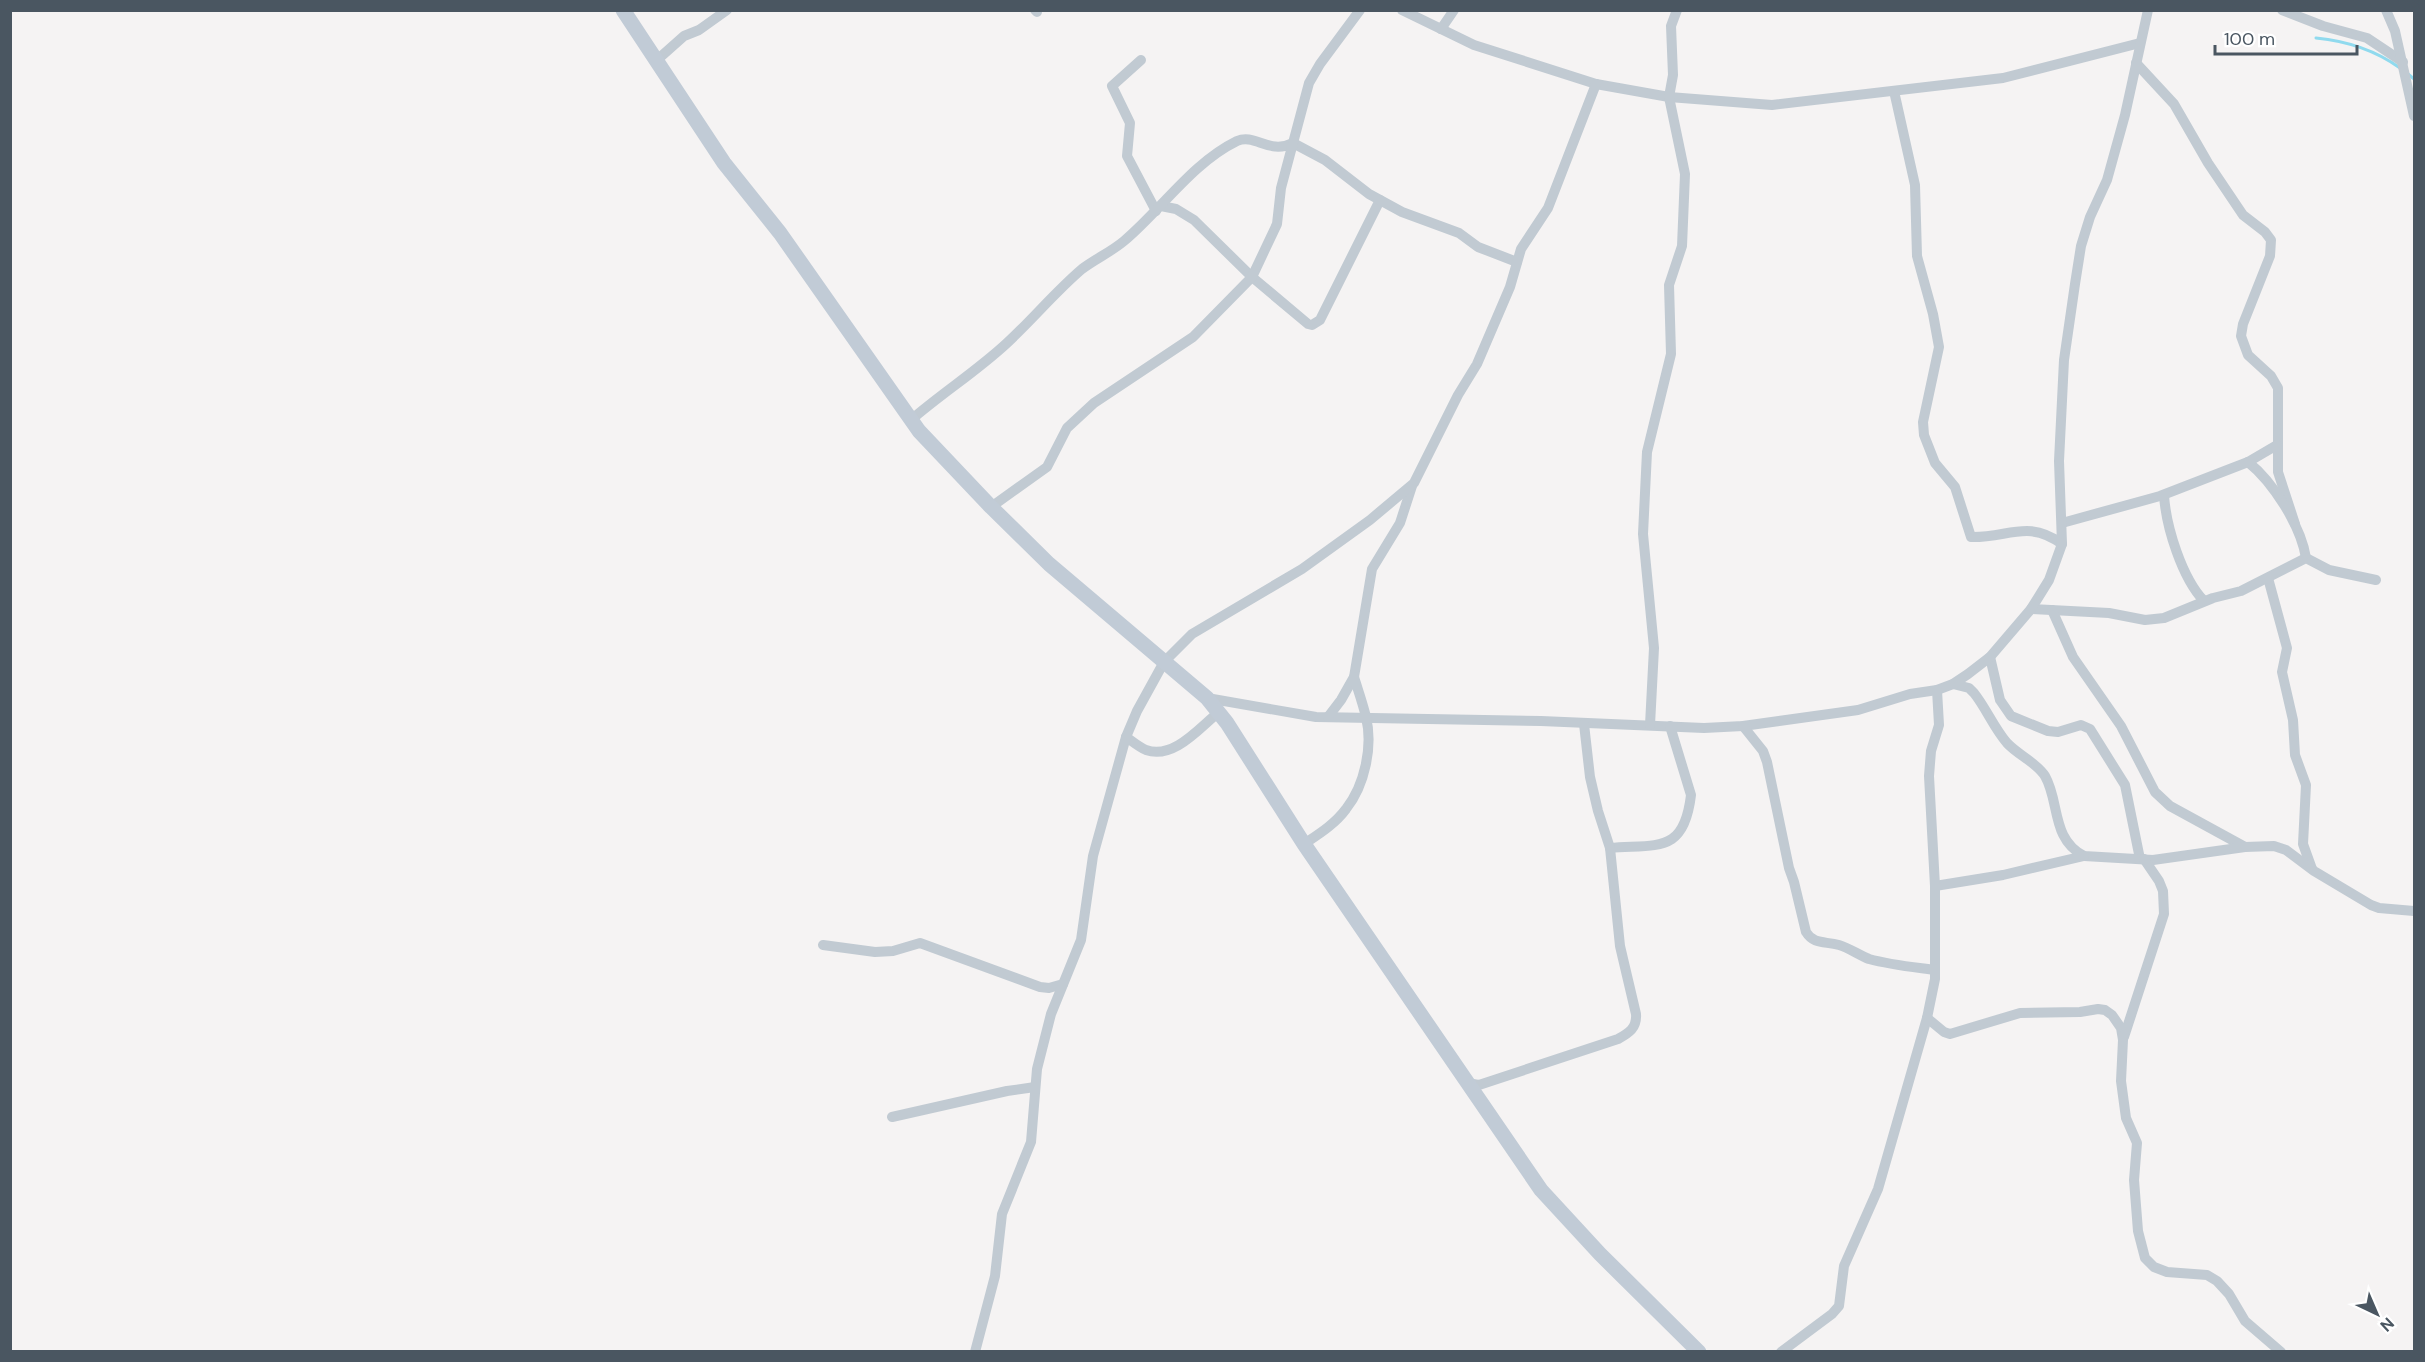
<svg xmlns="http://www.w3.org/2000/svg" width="2425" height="1362" viewBox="0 0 2425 1362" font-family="'DM Sans',sans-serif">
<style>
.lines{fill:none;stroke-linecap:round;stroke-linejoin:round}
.stream{stroke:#90daee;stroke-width:3}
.street{stroke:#c1cad2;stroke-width:10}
.secondary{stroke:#c1cbd6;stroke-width:15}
</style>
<rect width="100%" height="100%" fill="#f5f3f3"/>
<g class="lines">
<g class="stream">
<path d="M2316,38c31,3 59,12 84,30"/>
<path d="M2408,74l6,5"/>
</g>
<g class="street">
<path d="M1035,10l2,2"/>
<path d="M1402,10l72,35 122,39 73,13 103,8 231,-27 137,-35"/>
<path d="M2282,10l41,16 44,12 36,24"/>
<path d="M2386,10l9,21 19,85"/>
<path d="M1441,29l13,-19"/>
<path d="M657,60l27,-24 15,-6 28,-20"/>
<path d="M1141,60l-29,26 18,37 -3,33 29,55"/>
<path d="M2136,63l38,41 34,59 35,52 22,17 6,8 -1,16 -27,68 -2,12 7,19 23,21 7,12v84l17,52"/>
<path d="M1894,91l21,94 2,71 16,58 6,33 -16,75 1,13 11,28 20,24 16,50c37,1 57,-18 91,7"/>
<path d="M1161,206l15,3 18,11 58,57 56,47 4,1 8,-5 60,-120"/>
<path d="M911,420c31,-27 66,-49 96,-77 26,-24 48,-51 75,-74 13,-10 29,-17 42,-28 37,-31 68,-78 113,-100 18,-8 32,14 56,2l32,17 44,34 33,18 57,21 19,14 39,15"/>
<path d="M2248,462c25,20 53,64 58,96"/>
<path d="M2164,495c2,32 18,83 40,106"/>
<path d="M991,507l56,-40 20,-39 27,-25 99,-66 59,-60 25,-53 4,-36 28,-105 11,-19 40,-54"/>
<path d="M2062,523l98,-27 88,-34 29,-17"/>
<path d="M2268,578l19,70 -5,24 11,48 2,35 11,30 -3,59 9,25"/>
<path d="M2031,609l78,4 36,7 19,-2 49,-20 28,-7 65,-33 23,12 47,10"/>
<path d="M2052,610l21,47 48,69 34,66 15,14 75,41"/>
<path d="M1990,657l10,43 11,16 37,15 10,1 23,-7 9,4 35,56 15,74"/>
<path d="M1953,684l16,4 5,5c12,15 20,35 33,50 11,12 29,19 38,33 15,26 6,63 39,80l69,4 92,-13 29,-1 12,4 28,21 57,34 8,3 35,3"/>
<path d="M1207,698l109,19 225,4 163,7 39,-2 115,-16 52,-16 27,-4 16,-6 15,-10 22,-17 41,-48 18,-29 13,-36 -3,-83 5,-101 11,-76 6,-38 9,-29 17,-37 18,-65 23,-105"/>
<path d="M1328,717l13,-17 13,-23 18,-108 28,-46 12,-37"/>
<path d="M1650,725l4,-77 -11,-114 4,-82 24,-98 -2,-69 13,-39 3,-72 -16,-77 4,-22 -2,-49 6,-16"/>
<path d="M1743,726l20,25 4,11 22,106 5,14 12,50c8,13 19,9 33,13 10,3 20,10 30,14 22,6 44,8 66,11"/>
<path d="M1126,737c6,4 13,10 20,13 28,10 54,-23 73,-38"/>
<path d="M1304,844c15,-10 31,-20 42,-35 19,-24 27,-63 20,-92 -3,-13 -8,-27 -12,-40"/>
<path d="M1610,848c48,-4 74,6 81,-53l-21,-69"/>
<path d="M1935,886l68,-11 81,-19"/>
<path d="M823,945l52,7 18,-1 27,-8 120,44 9,1 14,-4"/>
<path d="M1927,1018l17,14 6,2 70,-21 60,-1 18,-3 7,1 7,5 9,13 2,12 -2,41 5,37 11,25 -3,37 4,51 7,27 9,9 13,5 40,3 10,6 12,13 16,27 36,31"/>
<path d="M2124,1037l40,-123 -1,-23 -4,-10 -15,-22"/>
<path d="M1467,1083l12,2 139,-46c11,-6 19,-11 18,-25l-16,-68 -10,-98 -12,-37 -8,-34 -6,-53"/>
<path d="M892,1117l115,-26 28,-4"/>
<path d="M975,1352l20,-76 7,-62 29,-72 6,-73 14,-55 30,-74 12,-84 33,-119 11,-26 27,-49 28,-28 110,-65 68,-49 44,-37 44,-88 19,-31 33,-77 11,-38 27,-41 48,-124"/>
<path d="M1781,1352l51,-38 7,-8 5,-40 34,-77 49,-171 8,-39v-93l-6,-110 2,-25 8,-26 -2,-35"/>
</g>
<path class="secondary" d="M623,10l101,153 56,70 139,198 72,76 58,57 158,134 20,25 77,121 237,346 59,64 99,98"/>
</g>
<rect width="2425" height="1362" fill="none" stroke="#4a5661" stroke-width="24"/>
<g transform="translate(2377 1314) rotate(136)" stroke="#ffffff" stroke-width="4.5" paint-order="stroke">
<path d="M0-4.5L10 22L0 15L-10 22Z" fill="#4a5661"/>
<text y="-9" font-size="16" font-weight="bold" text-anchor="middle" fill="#4a5661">N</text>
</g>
<path d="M2215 45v9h142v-9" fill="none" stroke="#4a5661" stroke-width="3"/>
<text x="2224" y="45" font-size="18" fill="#4a5661" stroke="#ffffff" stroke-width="4.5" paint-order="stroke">100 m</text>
</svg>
